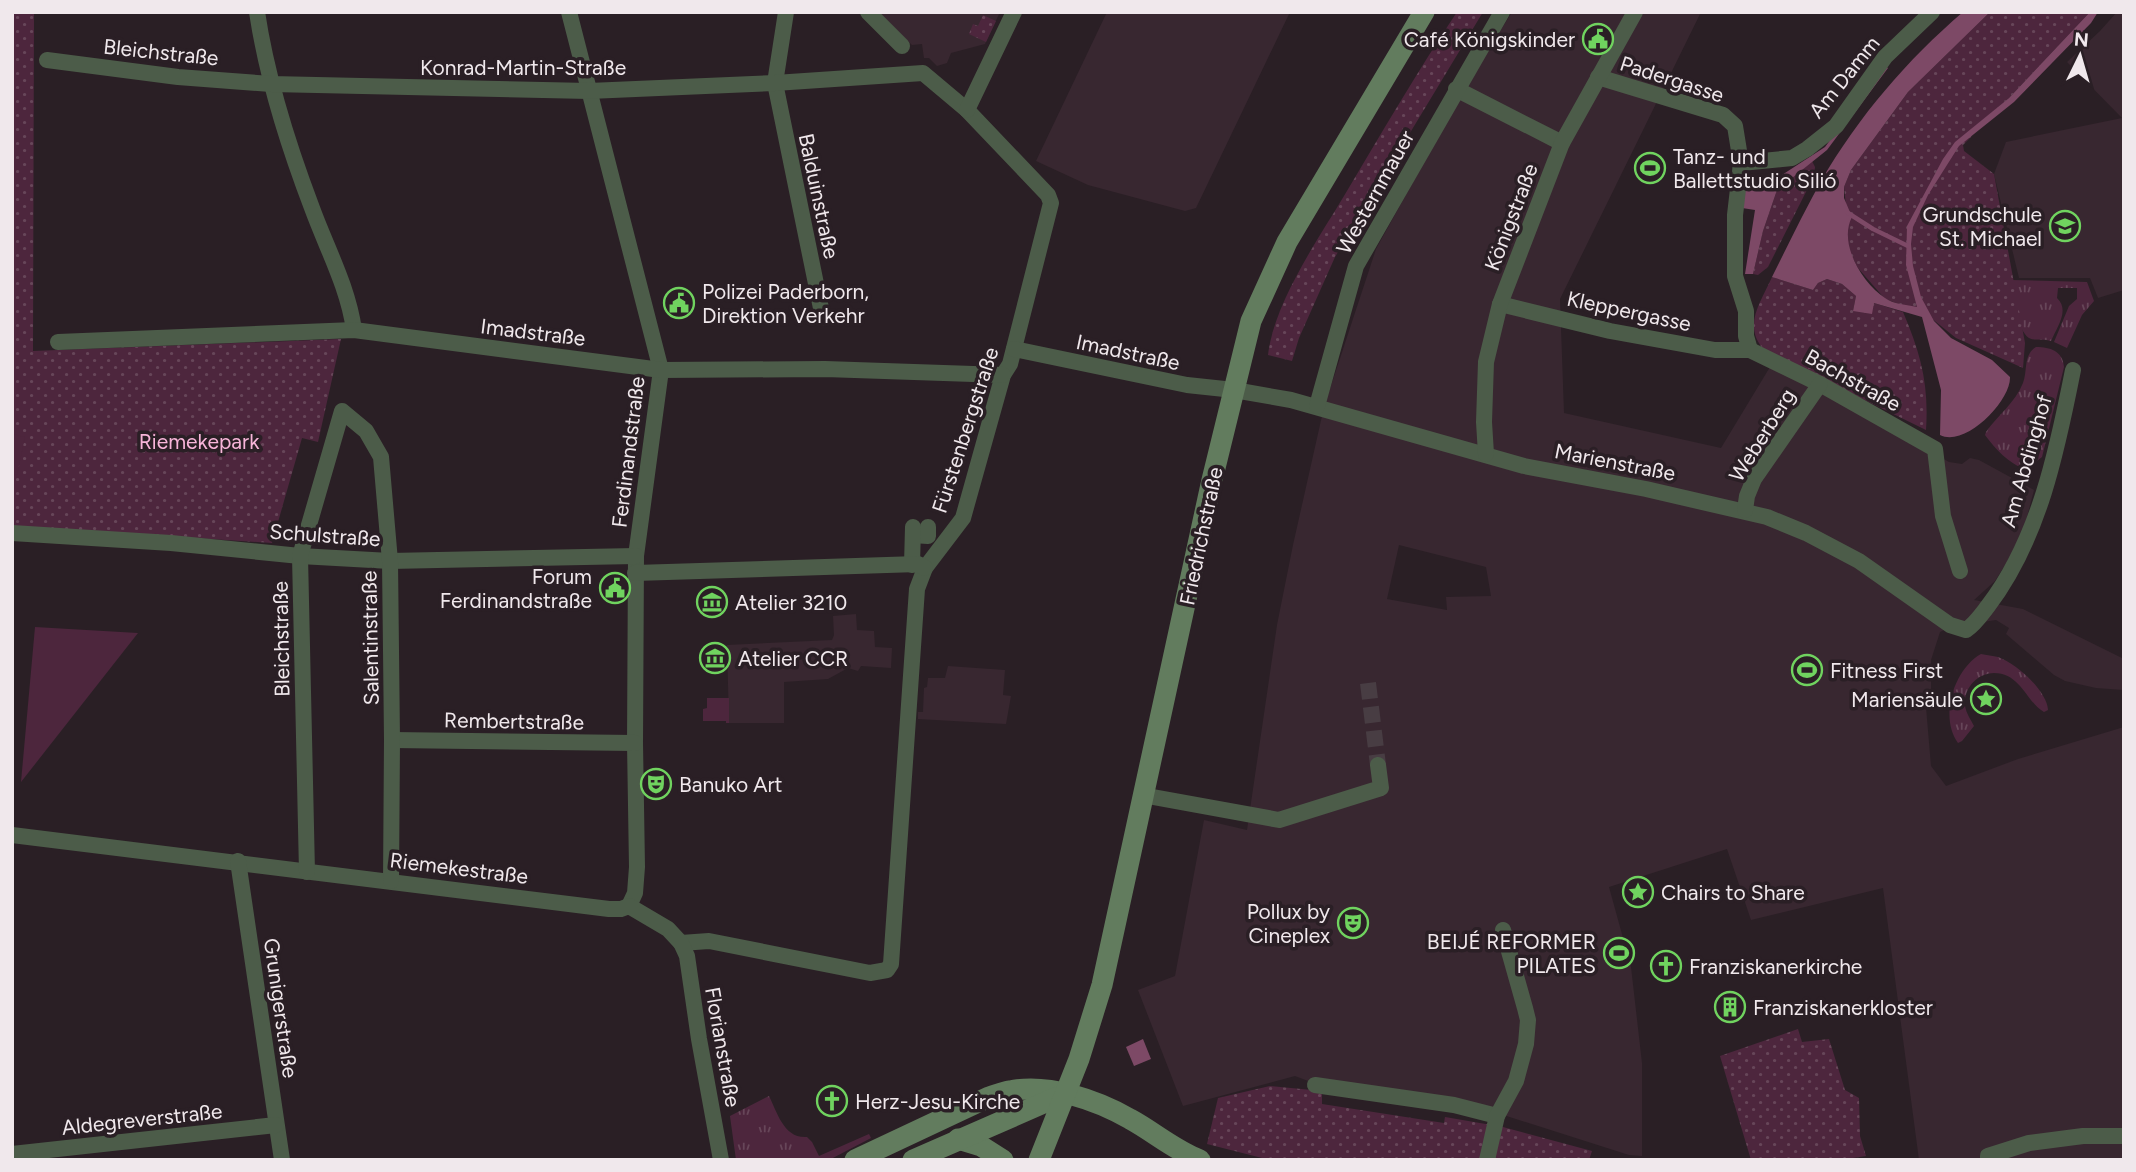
<svg xmlns="http://www.w3.org/2000/svg" width="2136" height="1172" viewBox="0 0 2136 1172" font-family="Figtree,sans-serif">
<style>
.built{fill:#382730;fill-rule:evenodd}
.grass{fill:url(#grass-tufts)}
.park{fill:url(#park-dots)}
.garden{fill:#4d263d}
.water{fill:#7d4966}
.lines{fill:none;stroke-linecap:round;stroke-linejoin:round}
.stream{stroke:#7d4966;stroke-width:4.5}
.street-tunnel{stroke:#483d43;stroke-width:16;stroke-dasharray:16 8;stroke-linecap:butt}
.street{stroke:#4c5c49;stroke-width:16}
.secondary{stroke:#627c5e;stroke-width:21}
.labels{text-anchor:middle;dominant-baseline:central;stroke-width:7;stroke-linejoin:round;paint-order:stroke}
.poi-label{font-size:21px;fill:#f0e8ec;stroke:#2a1f25;text-anchor:start}
.street-label{font-size:21px;fill:#f0e8ec;stroke:#2a1f25}
.park-label{font-size:21px;fill:#f7b5d9;stroke:#2a1f25}
</style>
<defs>
<pattern id="grass-tufts" width="24" height="20" patternUnits="userSpaceOnUse" patternTransform="scale(1.75)"><rect width="24" height="20" fill="#4d263d"/><path d="M3 7l-1-3M5 7V3M7 7l1-3M15 17l-1-3M17 17v-4M19 17l1-3" fill="none" stroke="#674659"/></pattern>
<pattern id="park-dots" width="8" height="8" patternUnits="userSpaceOnUse" patternTransform="scale(1.75)"><rect width="8" height="8" fill="#4d263d"/><path d="M2 2h.1M6 6h.1" fill="none" stroke="#674659" stroke-width="1.8" stroke-linecap="round"/></pattern>
</defs>
<rect width="100%" height="100%" fill="#2a1f25"/>
<g class="built">
<path d="M879,12h121l-15,32 -34,9 -4,10 -10,3 -8,-8h-5l-2,-14 -10,1z"/>
<path d="M1107,12h183l-94,196 -11,3 -97,-26 -52,-24z"/>
<path d="M1512,12h189l-141,287 4,114 157,35 52,-86 176,100 13,2 8,-6 9,2 55,30 -13,50 -26,41 -21,19 49,9 101,50v31l-28,-2 -31,-7 -11,-6 -48,-41 3,-6 -13,-8 -46,7 -10,5 -9,28v39l-8,4v4h3l5,59 15,20 72,-27 106,-32v433h-205l-36,-272 -132,32 -24,-71 -118,38 22,80 11,96v93l-13,-1 -138,-44 -175,-27 -21,-8 -112,30 -45,-116 37,-14 29,-156 43,10 30,-205 16,-80 31,-138 52,-158 93,-168zM1399,545l87,22 5,29 -45,1 1,13 -60,-11z"/>
<path d="M2117,12h7v278l-26,8 -8,-20h-71l-25,-104 12,-32 116,-24 -55,-56 33,-31z"/>
<path d="M856,614l1,16 17,1 1,16 17,1 -1,20 -30,-2 -3,5 -10,-3 -20,11 -44,3v41h-55l-2,-78 105,-5 2,-5 -1,-19z"/>
<path d="M948,666l57,4 -2,25 8,1 -5,28 -88,-5v-7h5l1,-24 3,-1 1,-9h17z"/>
</g>
<g class="grass">
<path d="M2010,280l77,2 7,19 -12,14 -15,33 -13,-6 15,-36 8,-7v-11h-19l-1,10c13,12 0,29 -6,43 -7,-2 -16,0 -22,-3 -12,-8 -16,-44 -19,-58z"/>
<path d="M2036,347c14,0 27,4 28,20l-22,90 -17,13c-18,-9 -28,-19 -40,-35l1,-3c12,-17 29,-29 37,-49 5,-13 0,-28 13,-36z"/>
<path d="M1981,654c5,1 12,2 17,3 18,6 49,34 50,53l-4,2c-17,-9 -23,-39 -50,-39 -17,0 -31,16 -29,33 1,7 6,14 9,20l-12,15 -4,2c-19,-26 -4,-74 23,-89z"/>
<path d="M769,1096c8,16 15,43 38,41l5,5 7,14 50,-22 2,4 -42,22h-93l-6,-44z"/>
</g>
<g class="park">
<path d="M12,12h22l-1,339 308,-12 -23,103 -16,-4 -30,105 -260,-17z"/>
<path d="M1457,12h26l-148,245 -36,81 -7,23 -24,-6c6,-52 49,-114 76,-159 37,-62 73,-124 113,-184z"/>
<path d="M1990,12h100l-81,86 -36,30 -2,9 -8,8 1,6 30,23 31,169 -2,25 -67,-30 -30,-24 -41,-15 -27,-31 -8,-15 -3,-16 1,-13 -4,-37 7,-17 57,-78z"/>
<path d="M983,15l13,6 -10,21 -17,-8 4,-10 5,2z"/>
<path d="M1812,161l3,6 -1,9 -46,91 -10,8 -5,-1 10,-43 14,-41z"/>
<path d="M1772,277l41,13 5,-7 9,-4 15,5 14,12 -3,15 21,-8 29,9c18,42 26,73 23,118l-161,-79c-23,-25 -5,-47 7,-74z"/>
<path d="M1798,1029l4,13 27,-3 16,51 14,8 1,38 6,20 -26,4h-89l-31,-104z"/>
<path d="M1270,1086l52,5v13l122,19 1,-6 58,10 89,24 -3,9h-319l-63,-16 11,-46z"/>
</g>
<g class="garden">
<path d="M12,434l13,3 -8,38 -5,-1z"/>
<path d="M35,627l103,6 -117,149z"/>
<path d="M707,698h22v25h-3v-2h-23v-12l4,-1z"/>
</g>
<g class="water">
<path d="M1963,12h27l-82,80 -57,78 -7,17v11l8,19c-14,26 10,66 33,81 8,6 22,7 32,9l-11,-42 1,-39 36,-67 12,-17 54,-44 81,-86h8l-7,11 -77,79 -55,44 -31,49 -15,32 -2,17 2,22 8,31 13,24 17,17 41,22 18,17c1,24 -45,71 -70,58l1,-45 -19,-73 -48,-14 -2,11 -19,-3 3,-15 -14,-12 -15,-5 -9,4 -5,7 -41,-13c16,-32 32,-65 49,-96 38,-65 86,-121 142,-169z"/>
<path d="M1885,66l3,2 -61,82 -50,40 -14,41 -10,43h-8l10,-64 -13,-2 3,-21 8,1 21,-8 51,-33z"/>
<path d="M1143,1039l8,20 -17,7 -8,-19z"/>
</g>
<g class="lines">
<path class="stream" d="M1848,213l25,16 35,17"/>
<path class="street-tunnel" d="M1368,683l10,82"/>
<g class="street">
<path d="M257,12c10,67 31,133 55,196 15,41 36,79 42,122"/>
<path d="M569,12l92,358 -25,186 -1,187 2,124 -2,26 -6,13"/>
<path d="M786,12l-11,71 48,235"/>
<path d="M868,12l34,34"/>
<path d="M47,60l131,17 93,7 318,7 186,-8 148,-10 44,37 81,85 3,8 -41,161 -7,11 -40,143 -38,50 -8,21 -26,375 -4,6 -17,3 -161,-32 -28,2"/>
<path d="M1598,77l125,38 12,11 6,37 -6,52v61l11,35v25l4,14"/>
<path d="M1456,89l106,54"/>
<path d="M967,110l47,-98"/>
<path d="M1741,163l51,-5 15,-9 29,-23 49,-69 47,-45"/>
<path d="M1500,304l110,27 105,19h35l70,34 115,65 8,67 17,55"/>
<path d="M58,342l296,-12 307,40 164,-1 178,6"/>
<path d="M1014,349l173,36 47,5 57,10 233,66 122,23 121,28 39,16 53,28 91,64 16,5c9,-6 15,-15 22,-24 51,-67 69,-155 85,-236"/>
<path d="M1317,406l39,-140 146,-254"/>
<path d="M1486,454l-2,-32 2,-60 14,-58 62,-161 73,-131"/>
<path d="M1745,510l2,-14 7,-17 66,-95"/>
<path d="M12,533l159,10 129,13 90,5 246,-5"/>
<path d="M913,535l15,1v-9"/>
<path d="M912,565l1,-38"/>
<path d="M635,573l283,-9 7,4"/>
<path d="M392,740l243,3"/>
<path d="M1142,795l137,25 102,-32 -3,-23"/>
<path d="M12,835l597,74h12l8,-3 39,23 13,14 6,13 12,83 22,121"/>
<path d="M238,861l44,299"/>
<path d="M307,872l-7,-316 42,-145 24,20 15,26 9,104 2,179 -1,141"/>
<path d="M1315,1085l139,20 43,11"/>
<path d="M12,1154l264,-29"/>
<path d="M1487,1160l10,-44 19,-35 10,-37 2,-24 -3,-12 -22,-78"/>
<path d="M1988,1160v-4l41,-13 54,-7h41"/>
</g>
<g class="secondary">
<path d="M958,1139l23,7 22,14"/>
<path d="M855,1160l134,-63c7,-2 14,-5 21,-6 38,-8 87,9 120,28 24,13 44,31 70,41"/>
<path d="M913,1160l149,-65"/>
<path d="M1039,1160l40,-101 23,-74 110,-505 39,-159 36,-79 137,-230"/>
</g>
</g>
<defs>
<g id="civic-ring" transform="scale(1.575)"><circle r="9.5" fill="#2a1f25" stroke="#70d35f" stroke-width="1.5"/><path d="M-.6-6.5H3V-4.5H.6V-3L4-1V1h2V6H-6V1h2V-1L-.6-3ZM-1.2 2.5V6h2.4V2.5Z" fill="#70d35f"/></g>
<g id="stadium-ring" transform="scale(1.575)"><circle r="9.5" fill="#2a1f25" stroke="#70d35f" stroke-width="1.5"/><path d="M0-5a6.5 5 0 1 0 0 10a6.5 5 0 1 0 0-10ZM-3.5-1.8h7v3.6h-7Z" fill="#70d35f"/></g>
<g id="school-ring" transform="scale(1.575)"><circle r="9.5" fill="#2a1f25" stroke="#70d35f" stroke-width="1.5"/><path d="M0-5L7-2L0 1L-7-2ZM-4 1L0 2.5L4 1V4Q0 6-4 4Z" fill="#70d35f"/></g>
<g id="museum-ring" transform="scale(1.575)"><circle r="9.5" fill="#2a1f25" stroke="#70d35f" stroke-width="1.5"/><path d="M0-6L6-3V-2H-6V-3ZM-5-1h2V3h-2ZM-1-1h2V3h-2ZM3-1h2V3H3ZM-6 4H6V6H-6Z" fill="#70d35f"/></g>
<g id="sight-ring" transform="scale(1.575)"><circle r="9.5" fill="#2a1f25" stroke="#70d35f" stroke-width="1.5"/><path d="M0-6L1.8-2.2L6-1.7L2.9 1.2L3.7 5.4L0 3.3L-3.7 5.4L-2.9 1.2L-6-1.7L-1.8-2.2Z" fill="#70d35f"/></g>
<g id="theatre-ring" transform="scale(1.575)"><circle r="9.5" fill="#2a1f25" stroke="#70d35f" stroke-width="1.5"/><path d="M-5-5.5Q0-4 5-5.5V0Q5 5 0 6Q-5 5-5 0ZM-3.3-2.5H-1v1.5H-3.3ZM1-2.5H3.3v1.5H1ZM-2.8 1Q0 5.5 2.8 1Z" fill="#70d35f"/></g>
<g id="church-ring" transform="scale(1.575)"><circle r="9.5" fill="#2a1f25" stroke="#70d35f" stroke-width="1.5"/><path d="M-1.2-6h2.4v3.5h3.3v2.4h-3.3V6h-2.4V-.1h-3.3v-2.4h3.3Z" fill="#70d35f"/></g>
<g id="building-ring" transform="scale(1.575)"><circle r="9.5" fill="#2a1f25" stroke="#70d35f" stroke-width="1.5"/><path d="M-4-6H4V6H1V3H-1V6H-4ZM-2.5-4.3h1.7v1.8h-1.7ZM.8-4.3h1.7v1.8H.8ZM-2.5-1h1.7V.8h-1.7ZM.8-1h1.7V.8H.8Z" fill="#70d35f"/></g>
</defs>
<g fill-rule="evenodd">
<use href="#civic-ring" x="1598" y="39"/>
<use href="#stadium-ring" x="1650" y="168"/>
<use href="#school-ring" x="2065" y="226"/>
<use href="#civic-ring" x="679" y="303"/>
<use href="#civic-ring" x="615" y="588"/>
<use href="#museum-ring" x="712" y="602"/>
<use href="#museum-ring" x="715" y="658"/>
<use href="#stadium-ring" x="1807" y="670"/>
<use href="#sight-ring" x="1986" y="699"/>
<use href="#theatre-ring" x="656" y="784"/>
<use href="#sight-ring" x="1638" y="892"/>
<use href="#theatre-ring" x="1353" y="923"/>
<use href="#stadium-ring" x="1619" y="953"/>
<use href="#church-ring" x="1666" y="966"/>
<use href="#building-ring" x="1730" y="1007"/>
<use href="#church-ring" x="832" y="1101"/>
</g>
<g class="labels">
<g class="poi-label">
<text x="1575" y="39" text-anchor="end">Café Königskinder</text>
<text x="1673" y="156">Tanz- und<tspan x="1673" dy="24">Ballettstudio Silió</tspan></text>
<text x="2042" y="214" text-anchor="end">Grundschule<tspan x="2042" dy="24">St. Michael</tspan></text>
<text x="702" y="291">Polizei Paderborn,<tspan x="702" dy="24">Direktion Verkehr</tspan></text>
<text x="592" y="576" text-anchor="end">Forum<tspan x="592" dy="24">Ferdinandstraße</tspan></text>
<text x="735" y="602">Atelier 3210</text>
<text x="738" y="658">Atelier CCR</text>
<text x="1830" y="670">Fitness First</text>
<text x="1963" y="699" text-anchor="end">Mariensäule</text>
<text x="679" y="784">Banuko Art</text>
<text x="1661" y="892">Chairs to Share</text>
<text x="1330" y="911" text-anchor="end">Pollux by<tspan x="1330" dy="24">Cineplex</tspan></text>
<text x="1596" y="941" text-anchor="end">BEIJÉ REFORMER<tspan x="1596" dy="24">PILATES</tspan></text>
<text x="1689" y="966">Franziskanerkirche</text>
<text x="1753" y="1007">Franziskanerkloster</text>
<text x="855" y="1101">Herz-Jesu-Kirche</text>
</g>
<g class="street-label">
<text transform="translate(161 52) rotate(6)">Bleichstraße</text>
<text x="523" y="67">Konrad-Martin-Straße</text>
<text transform="translate(1844 77) rotate(-51)">Am Damm</text>
<text transform="translate(1672 79) rotate(18)">Padergasse</text>
<text transform="translate(1375 192) rotate(-61)">Westernmauer</text>
<text transform="translate(819 196) rotate(78)">Balduinstraße</text>
<text transform="translate(1511 217) rotate(-69)">Königstraße</text>
<text transform="translate(1629 311) rotate(12)">Kleppergasse</text>
<text transform="translate(533 332) rotate(7)">Imadstraße</text>
<text transform="translate(1128 352) rotate(12)">Imadstraße</text>
<text transform="translate(1853 380) rotate(29)">Bachstraße</text>
<text transform="translate(965 430) rotate(-72)">Fürstenbergstraße</text>
<text transform="translate(1762 435) rotate(-58)">Weberberg</text>
<text transform="translate(628 452) rotate(-83)">Ferdinandstraße</text>
<text transform="translate(2026 461) rotate(-74)">Am Abdinghof</text>
<text transform="translate(1615 462) rotate(11)">Marienstraße</text>
<text transform="translate(325 535) rotate(4)">Schulstraße</text>
<text transform="translate(1201 536) rotate(-78)">Friedrichstraße</text>
<text transform="translate(370 638) rotate(-91)">Salentinstraße</text>
<text transform="translate(281 639) rotate(-91)">Bleichstraße</text>
<text transform="translate(514 721) rotate(1)">Rembertstraße</text>
<text transform="translate(459 868) rotate(7)">Riemekestraße</text>
<text transform="translate(281 1008) rotate(82)">Grunigerstraße</text>
<text transform="translate(723 1047) rotate(80)">Florianstraße</text>
<text transform="translate(142 1119) rotate(-6)">Aldegreverstraße</text>
</g>
<g class="park-label">
<text x="199" y="441">Riemekepark</text>
</g>
</g>
<rect width="2136" height="1172" fill="none" stroke="#f0e8ec" stroke-width="28"/>
<g transform="translate(2080 56) rotate(5)" stroke="#2a1f25" stroke-width="5" paint-order="stroke">
<path d="M0-5L12 26L0 18L-12 26Z" fill="#f0e8ec"/>
<text y="-10" font-size="19" font-weight="bold" text-anchor="middle" fill="#f0e8ec">N</text>
</g>
</svg>
